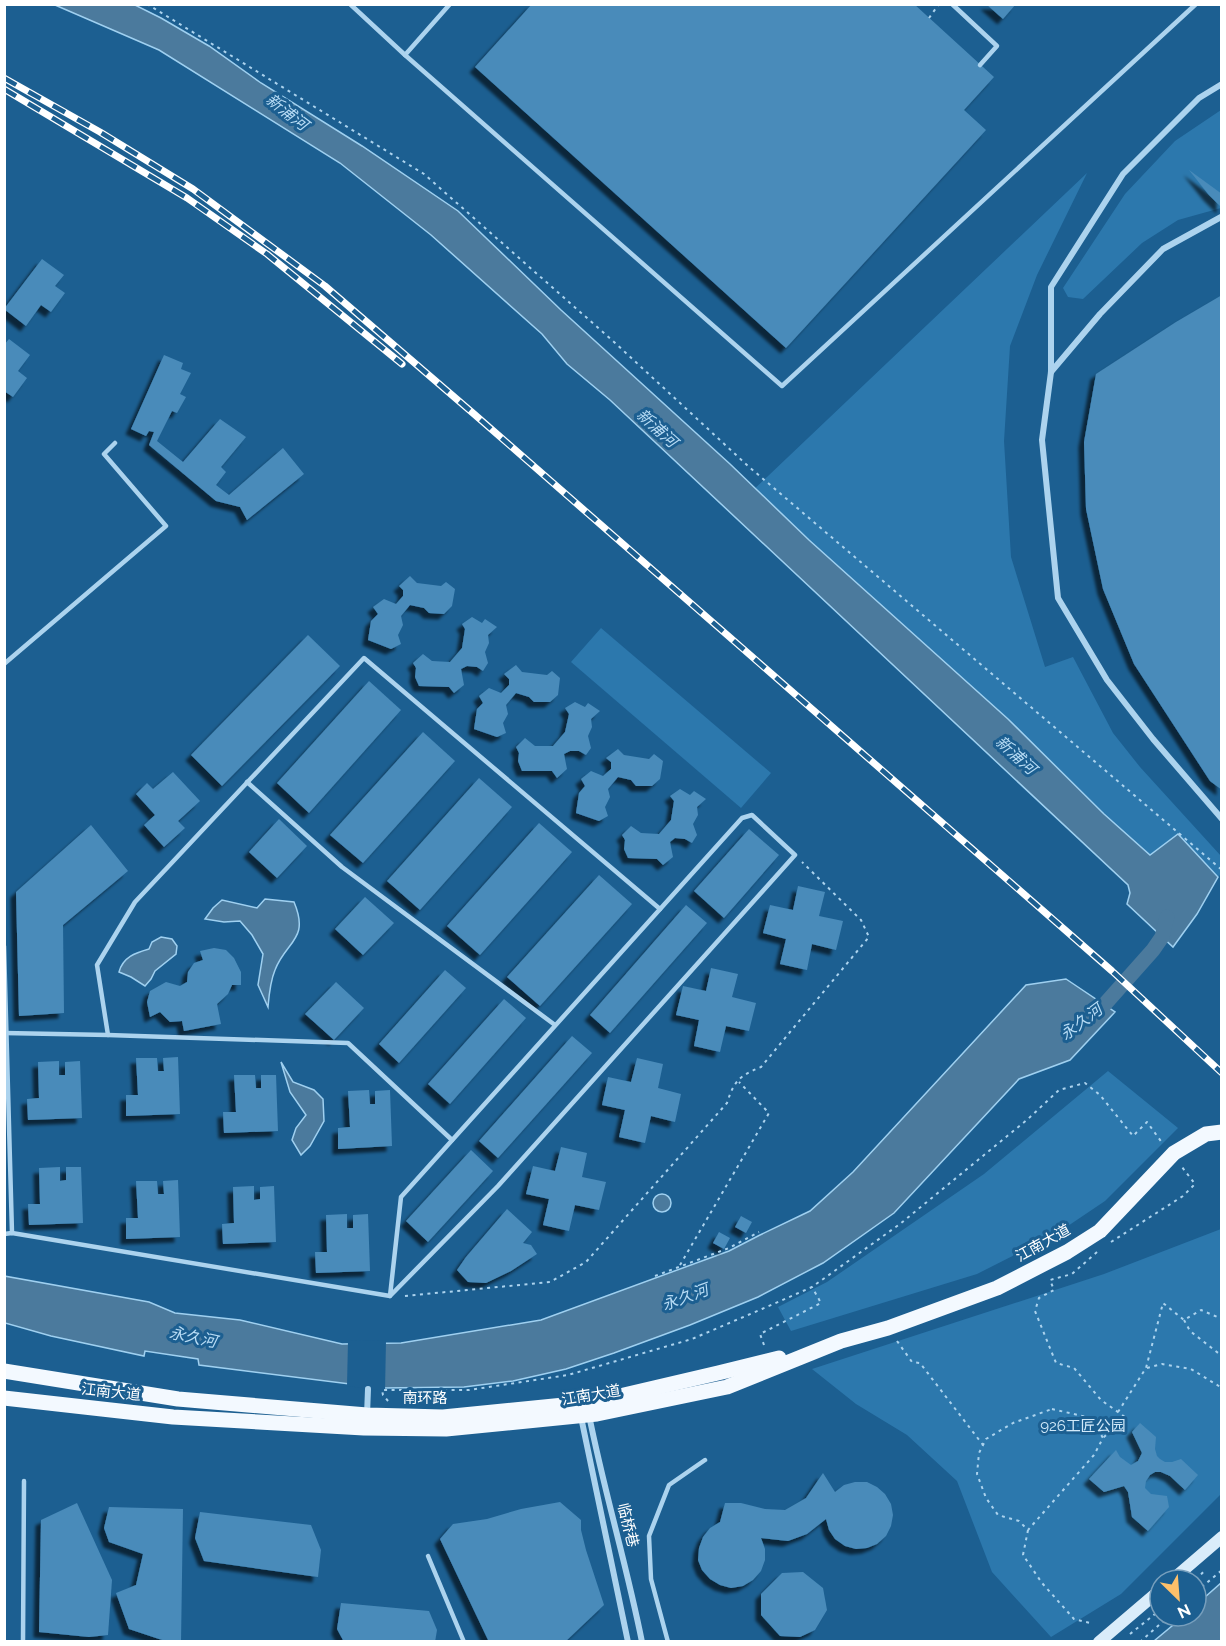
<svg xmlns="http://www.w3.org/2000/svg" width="1226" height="1646" viewBox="0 0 1226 1646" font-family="Raleway,'Noto Sans SC',sans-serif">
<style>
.green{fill:#2c78ad}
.water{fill:#4b7a9d;stroke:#9fd0f0;stroke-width:1.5}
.pier{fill:#1c5f91}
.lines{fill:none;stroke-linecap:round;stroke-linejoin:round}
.canal{stroke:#4b7a9d;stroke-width:15}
.building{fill:#498bba;filter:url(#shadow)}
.path{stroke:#acd3ee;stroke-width:2;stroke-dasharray:3 4.5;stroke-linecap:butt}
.service{stroke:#acd3ee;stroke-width:4.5}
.minor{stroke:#acd3ee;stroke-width:6}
.secondary{stroke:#d9ecfa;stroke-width:12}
.primary{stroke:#f3f9ff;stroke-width:15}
.rail-casing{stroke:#fff;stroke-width:7}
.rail{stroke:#1c5f91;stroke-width:4.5;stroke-dasharray:14;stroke-linecap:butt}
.labels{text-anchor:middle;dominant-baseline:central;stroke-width:6;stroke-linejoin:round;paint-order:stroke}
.street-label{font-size:15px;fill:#fff;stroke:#1c5f91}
.park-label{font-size:15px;fill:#d2eafa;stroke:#1c5f91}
.water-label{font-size:16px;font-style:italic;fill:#b8dcf5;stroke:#1c5f91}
</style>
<defs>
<filter id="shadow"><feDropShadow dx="-5.5" dy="5.5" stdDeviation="1.5" flood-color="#0009"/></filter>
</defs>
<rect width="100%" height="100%" fill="#1c5f91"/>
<g class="green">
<path d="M1221,110v98l-43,12 -36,23 -59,56 -15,-2 -5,-9 62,-94 50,-53z"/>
<path d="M1087,173l-50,102 -27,71 -6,95 7,116 34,110 28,-10 40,76 27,34 81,89v18l-3,3 -40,-43 -28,21 -402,-360z"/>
<path d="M601,628l170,145 -30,35 -170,-146z"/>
<path d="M1108,1071l70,57 -73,73 -49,33 -79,40 -186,57 -13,-24 49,-25 157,-108z"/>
<path d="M1221,1229v265l-100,100 -70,43 -59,-65 -35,-91 -50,-46 -51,-31 -44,-35 292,-95z"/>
</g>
<g class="water">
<path d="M55,5h80l26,13 48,28 52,37 101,63 96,65 103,99 169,154 79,76 199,179 96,95 46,41 28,-21 40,43 -21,37 -24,33 -46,-43 3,-11 -2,-8 -518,-485 -43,-36 -25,-30 -111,-99 -91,-72 -181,-113z"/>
<path d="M265,899l29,3c16,38 -8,39 -19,68 -5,12 -6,25 -7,37l-10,-22 5,-31 -11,-19 -12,-14 -16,1 -19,-3 8,-11 9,-8 35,8z"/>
<path d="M161,937l11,2 5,7 -1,8 -21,17 -4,8 -6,7 -14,-9 -12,-5c4,-15 16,-19 30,-23l3,-7z"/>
<path d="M1066,979l49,33 -45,48 -51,19 -125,134 -71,50 -65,34 -68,28 -76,28 -48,16 -53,12 -49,6 -82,1 -183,-23 -1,-6 -53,-8 -1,5 -93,-20 -46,-13 -1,-47 145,26 26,11 65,7 102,24 59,-1 140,-23 188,-69 31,-16 50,-24 43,-39 173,-187z"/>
<path d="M281,1062l12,20 21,8 9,9 1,22 -14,25 -9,9 -9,-15 4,-12 10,-13 -16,-23z"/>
<circle cx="662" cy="1203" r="9"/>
<path d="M1221,1583v58h-67l30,-25h12v-11z"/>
</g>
<path class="pier" d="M386,1340l-1,51 -38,-5 1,-45z"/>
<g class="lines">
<path class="canal" d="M1089,1016l16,-12 48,-54 9,-13 5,-20"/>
</g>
<g class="building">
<path d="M532,4h382l80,73 -30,33 22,20 -200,218 -311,-281z"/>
<path d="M986,4h30l-13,15z"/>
<path d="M1189,170l33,24v14l-13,-13z"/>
<path d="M42,259l22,16 -9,11 10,7 -14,19 -10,-7 -15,21 -22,-17z"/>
<path d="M1222,295v495l-12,-9 -76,-117 -31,-75 -17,-80 -2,-67 12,-68 80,-52z"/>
<path d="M9,339l21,16 -12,16 9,7 -14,19 -9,-6v-46z"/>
<path d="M164,355l19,8 -2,6 10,4 -11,21 6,3 -9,16 -5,-2 -15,30 26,21 37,-43 26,18 -25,30 5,5 -10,13 13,10 54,-47 21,26 -57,46 -7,-13 -24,-6 -67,-56 5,-13 -5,-1 -3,5 -15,-7z"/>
<path d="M410,576l7,7 24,3 5,-4 9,7 -3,17 -8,8 -15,-1 -5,-5 -14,-3 -9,11 2,9 -5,10 3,9 -10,5 -23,-9 3,-19 7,-7 -5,-7 11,-8 12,5 7,-8v-6l-4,-4z"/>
<path d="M472,617l10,6 3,-4 12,8 -9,8 1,8 -4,9 3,11 -5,8 -6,-4 -10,-1 -6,3 3,16 -10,8 -5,-6 -30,-1 -4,-9 1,-9 -3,-5 10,-9 9,7 18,1 12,-14 3,-19 -3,-5z"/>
<path d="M308,635l32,31 -118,120 -31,-31z"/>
<path d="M516,665l6,7 25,3 5,-4 8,7 -2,17 -8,7h-16l-5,-5 -13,-4 -10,12 2,9 -5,9 3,10 -9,4 -23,-8 3,-20 6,-6 -4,-7 10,-8 12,5 8,-8v-6l-5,-5z"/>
<path d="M369,681l32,29 -92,103 -32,-30z"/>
<path d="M575,702l10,5 3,-4 12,8 -9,8 1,8 -4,9 3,12 -5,7 -7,-4h-9l-6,3 3,15 -10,9 -5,-7h-30l-4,-10 1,-8 -3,-6 9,-9 10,8h18l12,-14 4,-18 -4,-6z"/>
<path d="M423,732l32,29 -92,102 -33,-28z"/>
<path d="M618,749l6,6 25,4 5,-5 9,7 -3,18 -8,7h-16l-5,-6 -13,-3 -10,12 2,8 -5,10 3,9 -9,5 -23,-8 3,-20 6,-7 -4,-7 10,-8 12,5 8,-7v-7l-5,-4z"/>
<path d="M173,772l27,29 -22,20 7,7 -21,19 -20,-22 11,-10 -19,-21 11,-11 6,6z"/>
<path d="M479,778l33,29 -92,103 -33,-29z"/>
<path d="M680,789l10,6 4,-4 12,8 -9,8 1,8 -5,9 4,11 -5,8 -7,-4 -10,-1 -5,4 3,15 -10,8 -6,-6 -29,-1 -4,-9 1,-9 -3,-5 9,-9 10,7 18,1 12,-14 3,-19 -4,-5z"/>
<path d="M279,819l28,27 -30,32 -28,-26z"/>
<path d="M539,823l33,29 -92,103 -33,-29z"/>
<path d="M91,825l37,46 -65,54 1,88 -45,3 -3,-124z"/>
<path d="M749,829l30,26 -55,63 -30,-27z"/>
<path d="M599,875l33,29 -92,102 -33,-29z"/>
<path d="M798,886l27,6 -6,24 24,5 -7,29 -24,-6 -5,26 -27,-6 6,-25 -23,-6 7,-28 23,5z"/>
<path d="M365,897l29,26 -31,32 -28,-26z"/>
<path d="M686,905l21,18 -97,110 -20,-18z"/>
<path d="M214,948l12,2 8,8 7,14v13h-9l-4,9 -11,10 4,20 -37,7 -2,-10 -12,1 -10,-10 -10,5 -3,-15 3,-11 16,-9 14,4 7,-4 1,-10 6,-9 9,-3 -3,-9z"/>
<path d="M711,968l27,6 -6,23 24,6 -7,28 -23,-5 -6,26 -26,-6 5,-26 -23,-5 7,-29 23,5z"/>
<path d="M445,970l21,18 -67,75 -20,-19z"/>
<path d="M336,982l28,26 -30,32 -29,-26z"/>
<path d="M504,999l22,19 -76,86 -22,-20z"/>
<path d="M572,1036l20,17 -94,105 -19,-17z"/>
<path d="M178,1057l2,57 -54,2v-21h12l-2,-37h21l1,13h6l-1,-13z"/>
<path d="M637,1058l26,6 -5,24 23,6 -6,28 -24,-6 -6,27 -26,-6 6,-27 -23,-5 6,-28 23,5z"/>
<path d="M59,1061v14h6v-13l15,-1 2,57 -54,2 -1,-21 12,-1 -1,-36z"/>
<path d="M234,1075h21l1,13h5v-13h15l2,56 -54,2 -1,-21h13z"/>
<path d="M369,1090l1,14h5v-13l15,-1 2,56 -54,3v-21l12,-1 -2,-36z"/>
<path d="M561,1147l26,6 -5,24 24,5 -7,28 -24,-5 -6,26 -26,-6 6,-26 -23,-5 7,-28 22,5z"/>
<path d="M471,1150l22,21 -65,71 -22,-21z"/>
<path d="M60,1167v14l6,-1v-13h15l2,56 -54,2 -1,-21h12l-1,-36z"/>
<path d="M178,1180l2,57 -54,2v-21h12l-2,-37h21l1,13h6l-1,-13z"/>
<path d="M254,1186v14l6,-1v-12l14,-1 2,56 -53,2 -1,-20 12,-1 -1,-36z"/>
<path d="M507,1209l25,23 -9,11 8,2 6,9 -26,17 -25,12 -18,-1 -11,-12 9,-13z"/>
<path d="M347,1214v14h6v-13l15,-1 2,57 -54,2 -1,-21h12l-1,-37z"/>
<path d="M741,1216l11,6 -6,11 -11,-6z"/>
<path d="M719,1232l11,6 -6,11 -11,-6z"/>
<path d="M1140,1423l16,14 -1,12 2,7 3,3 5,3h7l9,-3 17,16 -13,15 -15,-14 -9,-4h-6l-5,3 -4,6 -1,7 6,6 16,2 2,11 -21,24 -16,-14 -4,-25 -4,-6 -20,6 -15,-13 27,-29 4,7 11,8 7,-4 4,-8 -10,-21z"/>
<path d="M823,1473l12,19 9,-7 11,-3h12l10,5 8,7 6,10 2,11 -2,11 -5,10 -9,8 -10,4 -11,1 -11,-3 -10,-7 -6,-9 -3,-11 -19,15 -19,7 -27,-3 4,11v11l-4,11 -8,9 -10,6 -12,2 -11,-3 -10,-6 -8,-9 -4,-10 1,-12 4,-11 7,-9 10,-6 5,-19h16l24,6 20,1 21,-12z"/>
<path d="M560,1502l21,18v10l5,20 18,55 -39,37h-76l-49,-103 13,-15 34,-5 34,-10z"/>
<path d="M77,1503l35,77 -4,55 -19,2 -50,-5 2,-112z"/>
<path d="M109,1507l74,2 -2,133h-12l-10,-3 -30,-10 -13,-36 20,-8 7,-31 -34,-12 -5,-14z"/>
<path d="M200,1512l111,13 10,25 -3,27 -114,-16 -9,-23z"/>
<path d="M803,1572l20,16 4,22 -12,20 -15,7 -20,-1 -19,-21v-21l21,-21z"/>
<path d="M341,1603l88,8 8,19 -2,12h-91l-7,-13z"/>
</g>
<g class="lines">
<g class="path">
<path d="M147,4l277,170 189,167 135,125 474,404"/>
<path d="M929,18l10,-14"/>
<path d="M1111,1242l72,-46 12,-12 -13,-17"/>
<path d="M1097,1252l-25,22 -22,6 4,10 -15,8 -4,13 21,52 18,5 27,32 24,17 -22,21"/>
<path d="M680,1265l89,-152 -30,-31"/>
<path d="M655,1276l74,-28 30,-16"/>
<path d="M405,1296l145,-14 36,-20 141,-159c7,-22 12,-27 34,-36l108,-130 -8,-17 -59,-58"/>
<path d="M1184,1320l6,11 32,25"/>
<path d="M897,1341l15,21 8,1 63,82"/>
<path d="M764,1345l-4,-11 61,-31 -9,-16"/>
<path d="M1147,1368l15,-4 29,5 31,19"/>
<path d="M388,1401l-5,-6 -1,-5h87l99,-15 124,-36 70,-30 50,-22 88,-63 128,-105 31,-29 26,-7 15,12 33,41 14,-14 16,22"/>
<path d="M1052,1409l39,9 12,20 -9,17 -66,75 -9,-9 -21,-6 -12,-17 -9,-24 2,-21 7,-14 27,-16z"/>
<path d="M1118,1412l28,-44 17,-65 21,17 17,-10 21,9"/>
<path d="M1028,1530l-5,25 19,28 32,36 16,4"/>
<path d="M1196,1580l10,-11"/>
<path d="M1196,1592l26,-22"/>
<path d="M1130,1634l30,-24"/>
<path d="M1140,1642l29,-26"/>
</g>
<g class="service">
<path d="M350,4l55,51"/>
<path d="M450,4l-45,51 377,331 414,-382"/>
<path d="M952,4l45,42 -17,19"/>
<path d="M4,664l162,-138 -62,-72 11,-11"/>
<path d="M247,782l95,85 213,158"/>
<path d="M752,815l43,40 -297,331 -108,110 11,-99 341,-379z"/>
<path d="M4,946l8,287"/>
<path d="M4,1033l104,2 240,8 104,97"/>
<path d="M108,1035l-11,-70 38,-63 229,-244 296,251"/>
<path d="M4,1234l8,-1 378,63"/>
<path d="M428,1556l36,86"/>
<path d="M23,1642l1,-161"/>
<path d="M668,1642l-17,-63 -2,-43 20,-51 36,-25"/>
</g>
<g class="minor">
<path d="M1222,84l-23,14 -76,76 -72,113v85l-9,68 16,158 49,82 46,59 69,80"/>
<path d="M1051,372l49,-58 63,-65 58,-32"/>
<path d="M367,1415l1,-26"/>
<path d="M589,1415c15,76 38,151 53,227"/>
<path d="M581,1417l47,225"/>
</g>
<g class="secondary">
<path d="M1172,1580l50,-43"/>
<path d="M1099,1642l61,-52"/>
</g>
<g class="primary">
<path d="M4,1371l174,28 189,16 76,2 151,-15 124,-29 61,-15"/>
<path d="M4,1398l169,19 191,11 82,1 151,-15 130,-27 114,-46 47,-13 109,-40 70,-36 33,-21 74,-78 32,-19 16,-2"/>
</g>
<g class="rail-casing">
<g id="rail">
<path d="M4,78l96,54 93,57 132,97 149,128 638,557 110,102"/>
<path d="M4,89l183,109 80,56 135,110"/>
</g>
</g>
<use href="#rail" class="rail"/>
</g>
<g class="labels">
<g class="street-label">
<text transform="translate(1043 1243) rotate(-29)">江南大道</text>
<text transform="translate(111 1392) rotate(6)">江南大道</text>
<text transform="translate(591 1395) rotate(-9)">江南大道</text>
<text x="425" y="1398">南环路</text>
<text transform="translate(628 1525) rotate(76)">临桥巷</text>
</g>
<g class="park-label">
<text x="1083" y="1426">926工匠公园</text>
</g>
<g class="water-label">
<text transform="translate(287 112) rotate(38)">新浦河</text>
<text transform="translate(657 428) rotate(42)">新浦河</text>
<text transform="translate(1016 755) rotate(42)">新浦河</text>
<text transform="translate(1081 1022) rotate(-37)">永久河</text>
<text transform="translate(685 1297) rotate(-20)">永久河</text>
<text transform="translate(193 1337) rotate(12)">永久河</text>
</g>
</g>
<rect width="1226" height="1646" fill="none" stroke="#ffffff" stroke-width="12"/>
<g transform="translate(1178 1598) rotate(155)"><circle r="28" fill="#1c5f91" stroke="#779fbd" stroke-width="1.5"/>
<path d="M0-4.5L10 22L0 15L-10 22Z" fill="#fec06a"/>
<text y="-9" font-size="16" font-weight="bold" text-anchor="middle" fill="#ffffff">N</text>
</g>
</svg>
